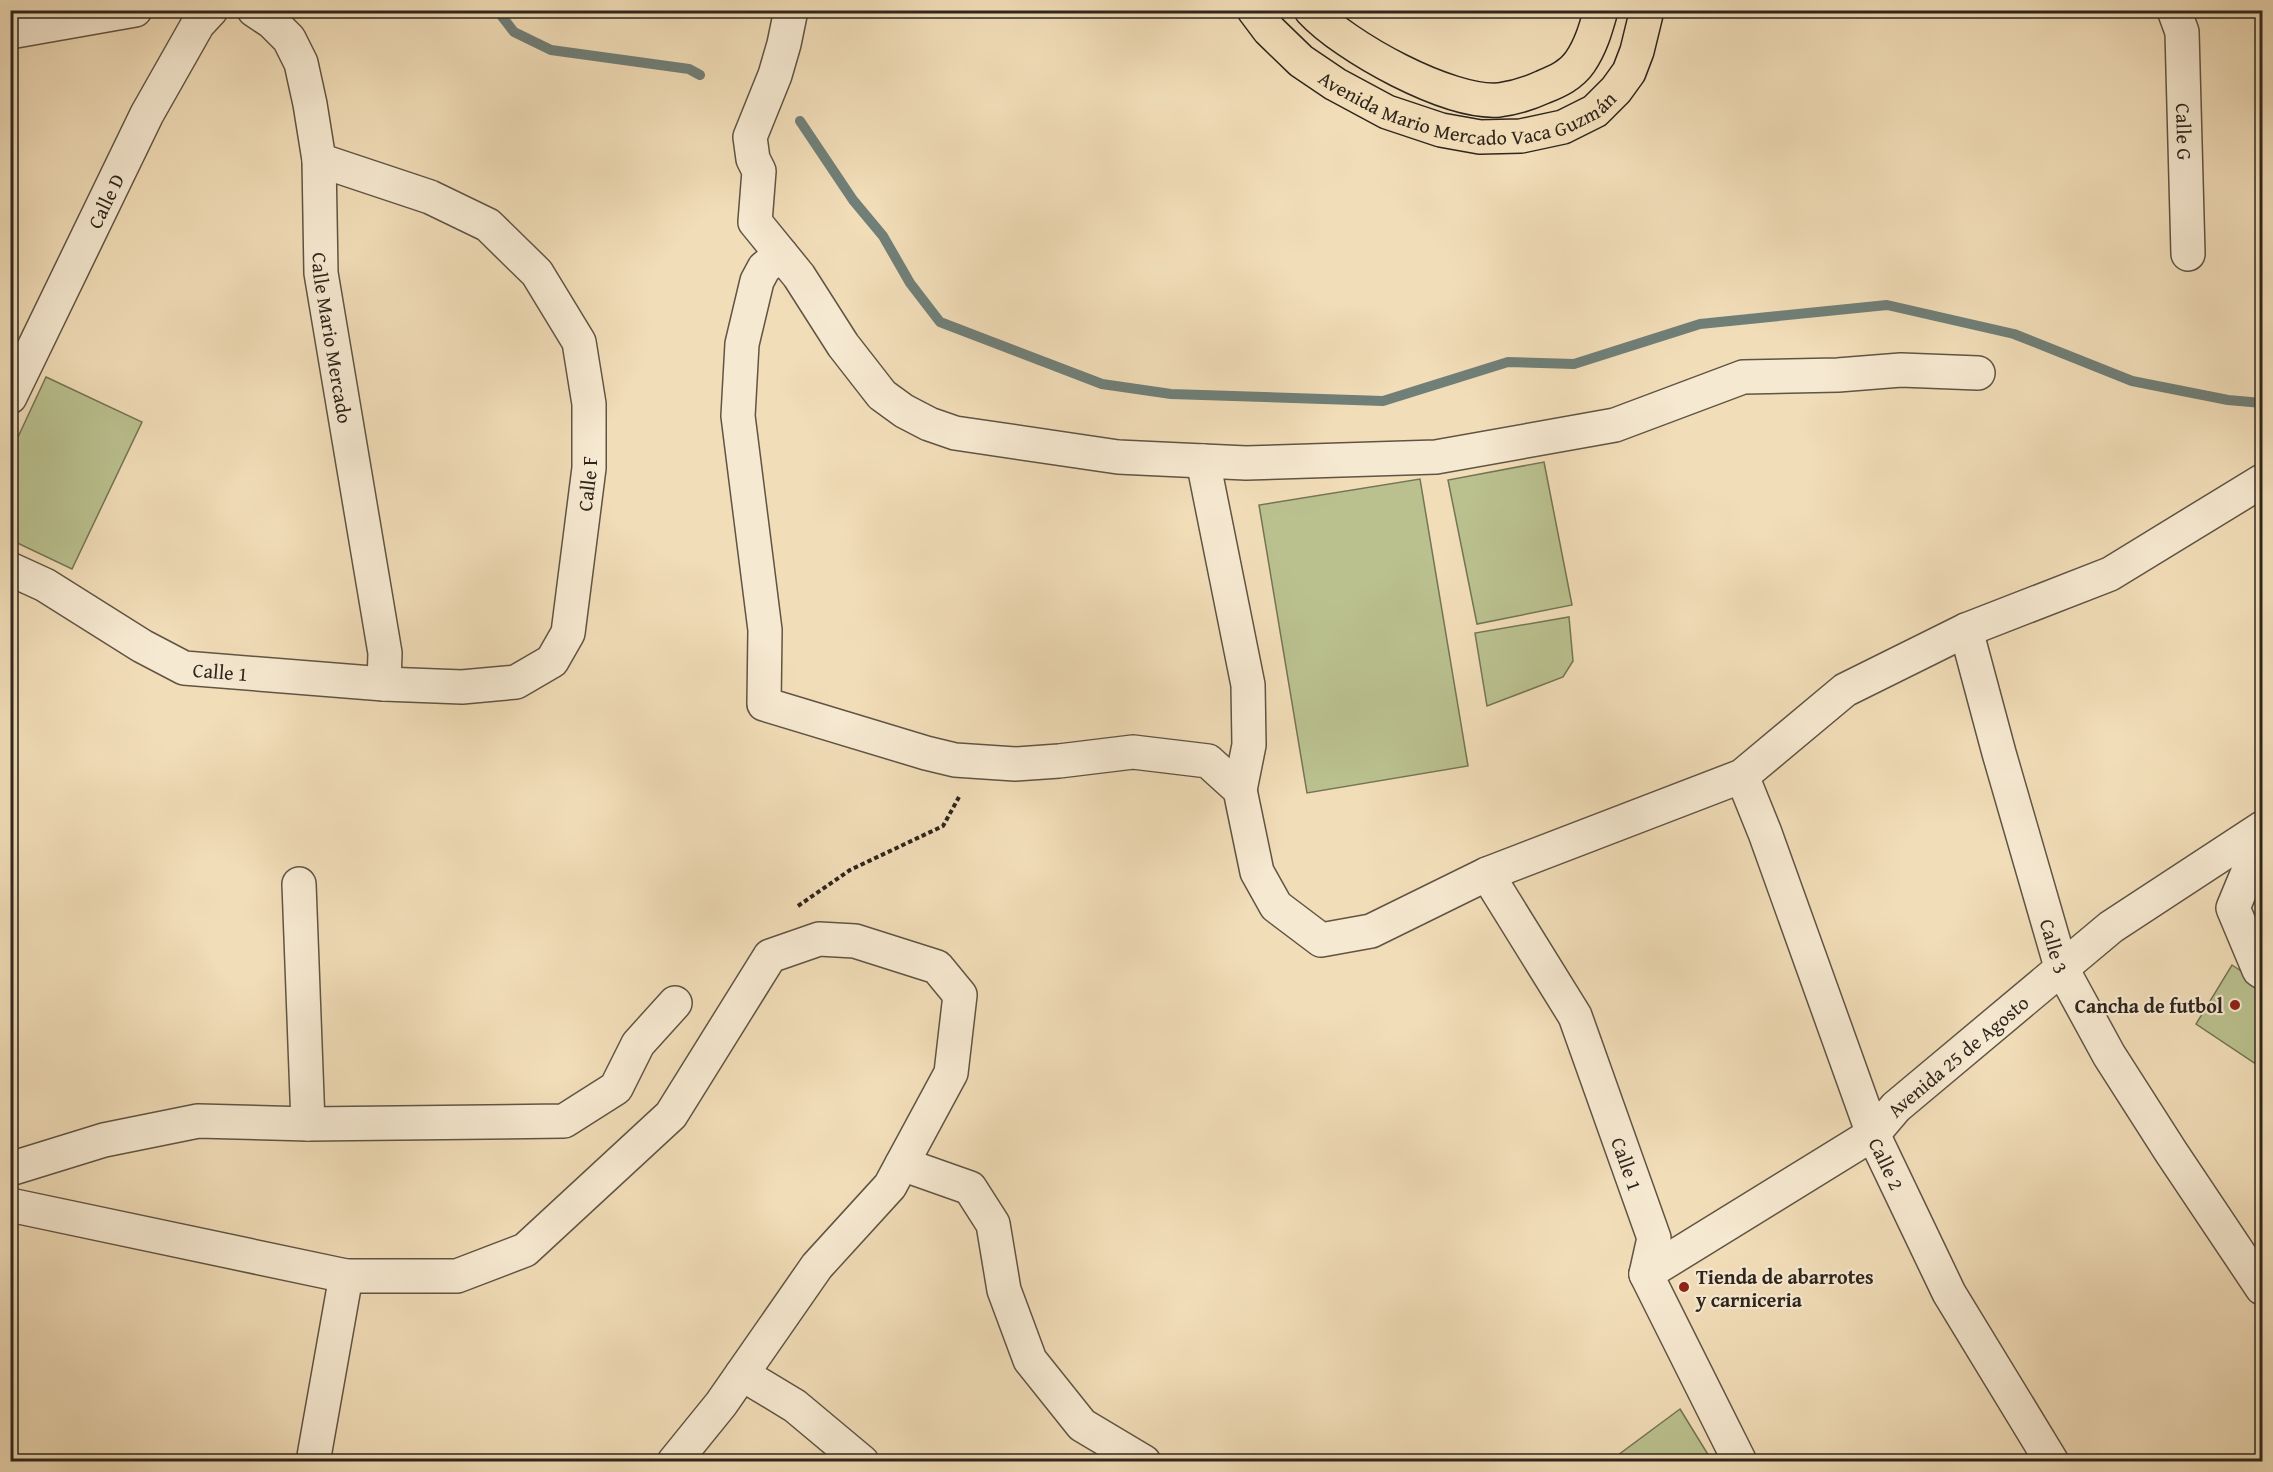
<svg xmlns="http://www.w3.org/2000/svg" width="2273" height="1472" viewBox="0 0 2273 1472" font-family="'Gentium Book Plus',serif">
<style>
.green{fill:#bac18f;stroke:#747456;stroke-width:1.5}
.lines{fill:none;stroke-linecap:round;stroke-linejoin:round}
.stream{stroke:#707f78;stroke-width:10}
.minor-casing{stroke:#605444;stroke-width:36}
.major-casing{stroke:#2f261d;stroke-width:36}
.path{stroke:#2f261d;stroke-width:4;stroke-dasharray:4.5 3;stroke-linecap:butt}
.minor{stroke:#f6e9d1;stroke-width:33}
.major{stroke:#f1ddb8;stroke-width:33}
.poi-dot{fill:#8f2418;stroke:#f6e9d1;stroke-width:2}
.labels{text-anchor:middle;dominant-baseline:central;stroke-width:4.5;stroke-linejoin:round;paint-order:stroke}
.street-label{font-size:20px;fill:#2f261d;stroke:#f6e9d1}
.poi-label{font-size:20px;font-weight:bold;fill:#2f261d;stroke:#f6e9d1;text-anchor:end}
</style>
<rect width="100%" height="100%" fill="#f1ddb8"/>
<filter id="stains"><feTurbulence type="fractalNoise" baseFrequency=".00333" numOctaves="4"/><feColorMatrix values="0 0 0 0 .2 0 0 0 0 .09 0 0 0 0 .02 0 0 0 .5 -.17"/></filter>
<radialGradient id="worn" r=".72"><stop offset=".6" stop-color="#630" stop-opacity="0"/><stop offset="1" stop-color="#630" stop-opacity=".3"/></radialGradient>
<g class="green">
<path d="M46,377l96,45 -70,147 -61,-29v-88z"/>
<path d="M1544,462l28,143 -95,19 -29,-144z"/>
<path d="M1420,479l48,287 -161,27 -48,-288z"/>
<path d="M1569,617l4,44 -10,16 -76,29 -12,-73z"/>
<path d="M2232,965l30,20v83l-66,-44z"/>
<path d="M1680,1409l32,52h-102z"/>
</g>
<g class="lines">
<g class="stream">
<path d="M497,10l17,22 37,18 138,19 11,6"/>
<path d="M800,121l53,79 30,36 27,47 30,39 162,62 69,10 212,7 125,-39 66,2 126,-40 187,-19 127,29 118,47 96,19 34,3"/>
</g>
<g class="minor-casing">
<g id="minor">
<path id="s1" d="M254,10l18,12 17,17 12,24 9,41 9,56 2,113 64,380 -1,31"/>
<path d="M791,10l-7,34 -9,31 -25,62 3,22 6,12 -4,51 44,54 44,69 39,50 22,16 25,13 26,9 163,24 128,6 190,-6 179,-32 128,-48 95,-2 63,-5 77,3"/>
<path id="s2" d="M2174,10l8,22 6,222"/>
<path d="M10,32l125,-22"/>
<path d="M781,254l-17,14 -7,13 -15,63 -4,72 27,214 -1,74 162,49 29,7 60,4 44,-3 74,-9 75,9 32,29 17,82 19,34 45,34 50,-9 116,-57 255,-98 103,-86 121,-60 144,-56 152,-93"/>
<path id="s3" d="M10,397l137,-283 51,-90 13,-14"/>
<path d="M1203,461l45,224 1,60 -9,45"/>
<path id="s4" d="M10,569l35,16 97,61 42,22 200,16 78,3 54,-5 36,-21 16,-28 21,-165v-64l-10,-62 -42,-69 -49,-48 -58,-28 -111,-37"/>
<path id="s5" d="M1966,630l33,123 62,214 48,88 62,97 91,136"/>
<path id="s6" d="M1742,776l23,57 108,301 76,159 103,169"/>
<path d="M2262,838l-29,70 26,62 3,2"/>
<path id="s7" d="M1487,874l88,142 79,222 -8,36 94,188"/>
<path d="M299,884l9,240"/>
<path d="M902,1164l68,24 23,36 11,66 26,70 52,65 62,37"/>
<path d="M10,1169l94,-29 94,-19 110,3 256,-3 52,-33 22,-44 37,-41"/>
<path d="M10,1205l336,71h111l68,-26 146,-135 99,-159 49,-17 36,2 82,26 23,28 -9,78 -61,113 -73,80 -96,138 -47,58"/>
<path id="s8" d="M1646,1274l227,-140 23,-27 215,-180 151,-99"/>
<path d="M742,1374l53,32 67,56"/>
<path d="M313,1462l33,-186"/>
</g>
</g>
<g class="major-casing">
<g id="major">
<path id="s9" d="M1254,10l15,20 32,31 34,23 52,28 54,18 39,7 41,-1 42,-9 32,-16 21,-21 13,-18 8,-21 10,-41"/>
<path d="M1311,10c34,37 138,94 188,90 15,-2 31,-7 44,-13 15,-6 28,-12 37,-25 11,-16 16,-34 21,-52"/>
</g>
</g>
<path class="path" d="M798,906l52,-36 93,-44 16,-29"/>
<use href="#minor" class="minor"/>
<use href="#major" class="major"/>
</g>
<g class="poi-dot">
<circle cx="2235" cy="1005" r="6"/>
<circle cx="1684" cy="1287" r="6"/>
</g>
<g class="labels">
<g class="street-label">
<text stroke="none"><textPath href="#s9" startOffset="252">Avenida Mario Mercado Vaca Guzmán</textPath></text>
<text stroke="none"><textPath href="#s2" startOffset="123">Calle G</textPath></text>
<text stroke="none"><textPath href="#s3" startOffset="218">Calle D</textPath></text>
<text stroke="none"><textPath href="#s1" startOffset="350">Calle Mario Mercado</textPath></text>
<text stroke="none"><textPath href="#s4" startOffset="758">Calle F</textPath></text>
<text stroke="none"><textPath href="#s4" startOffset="237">Calle 1</textPath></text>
<text stroke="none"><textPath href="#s5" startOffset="328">Calle 3</textPath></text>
<text stroke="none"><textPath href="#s8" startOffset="382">Avenida 25 de Agosto</textPath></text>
<text stroke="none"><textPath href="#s6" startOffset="414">Calle 2</textPath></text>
<text stroke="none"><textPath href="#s7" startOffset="324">Calle 1</textPath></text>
</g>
<g class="poi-label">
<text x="2223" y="1005">Cancha de futbol</text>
<text x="1696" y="1276" text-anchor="start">Tienda de abarrotes<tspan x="1696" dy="23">y carniceria</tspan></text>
</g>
</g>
<rect width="2273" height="1472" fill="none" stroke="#f1ddb8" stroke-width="36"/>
<rect x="12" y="12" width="2249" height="1448" fill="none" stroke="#2f261d" stroke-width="3"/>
<rect x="18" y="18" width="2237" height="1436" fill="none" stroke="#2f261d" stroke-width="1.5"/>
<rect width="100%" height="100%" filter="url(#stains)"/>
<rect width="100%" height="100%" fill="url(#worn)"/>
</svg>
